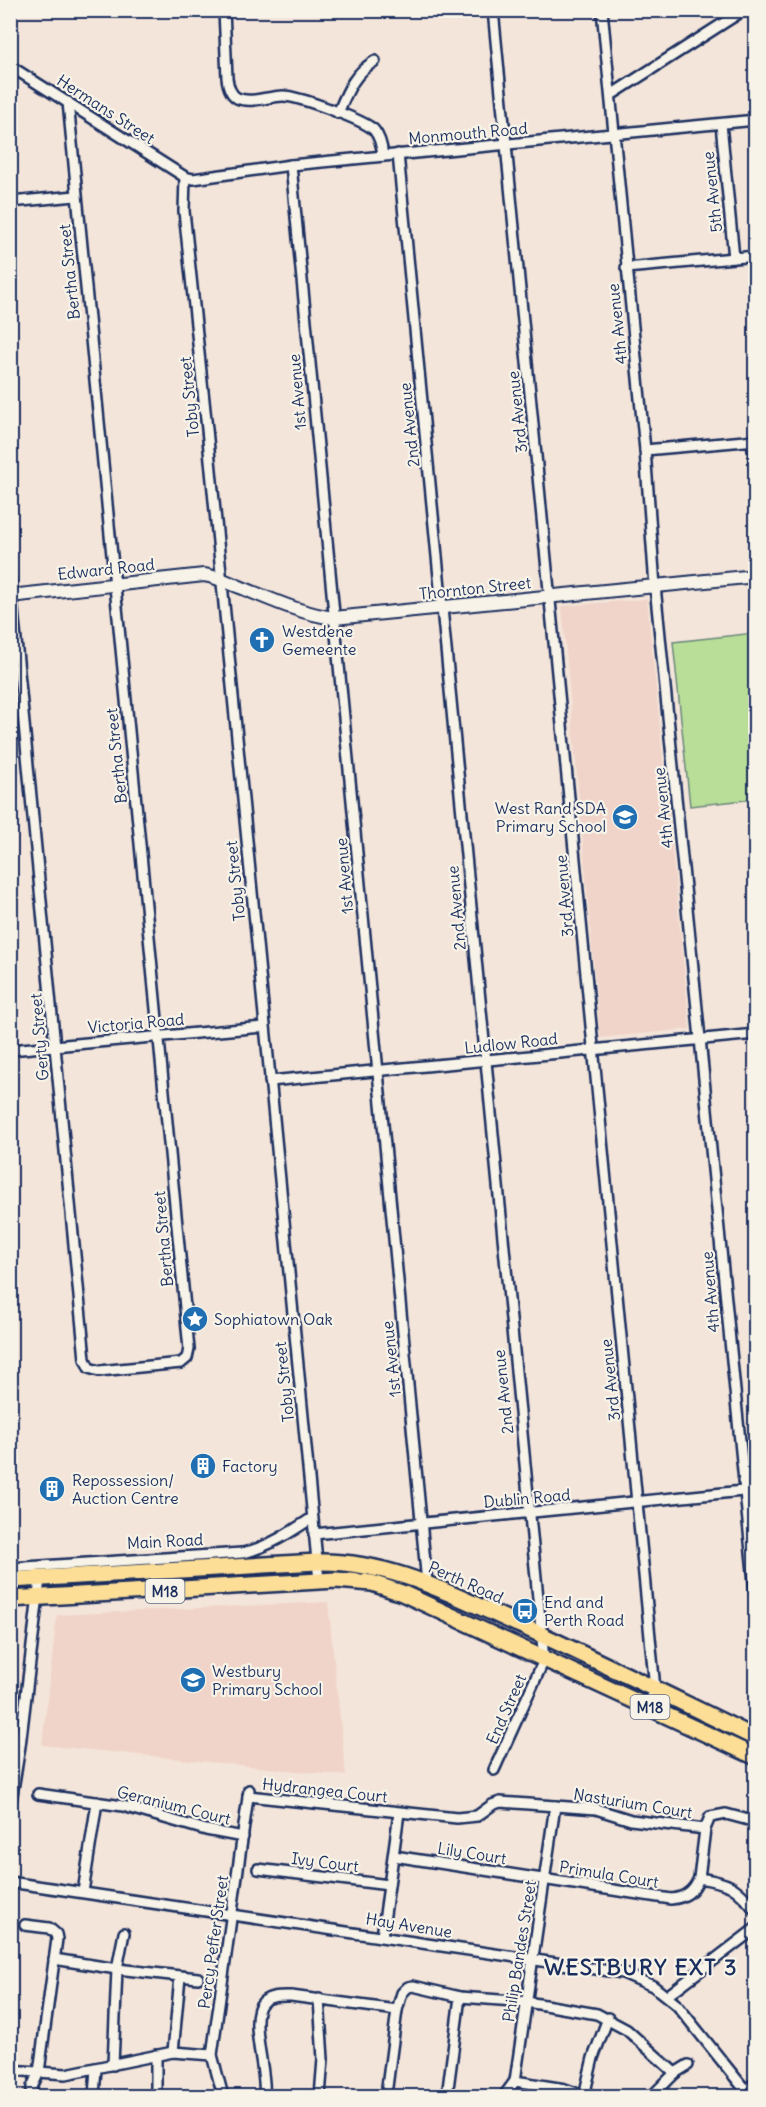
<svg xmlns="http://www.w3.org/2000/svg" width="766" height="2107" viewBox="0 0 766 2107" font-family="Delius,sans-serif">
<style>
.built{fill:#f0d4c9}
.green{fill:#b8de98;stroke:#6a867b;stroke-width:1.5}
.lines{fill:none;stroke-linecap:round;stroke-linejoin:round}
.minor-casing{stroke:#1b2f5e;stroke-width:14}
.tertiary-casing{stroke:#1b2f5e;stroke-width:16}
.primary-casing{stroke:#1b2f5e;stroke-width:20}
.minor{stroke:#f7f3e8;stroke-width:9}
.tertiary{stroke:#f7f3e8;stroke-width:12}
.primary{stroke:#fdde96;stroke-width:15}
.labels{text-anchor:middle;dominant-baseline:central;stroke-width:4.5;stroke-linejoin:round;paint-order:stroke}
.shield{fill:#f7f3e8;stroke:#5d6a87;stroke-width:1.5}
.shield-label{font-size:15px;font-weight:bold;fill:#1b2f5e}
.street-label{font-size:16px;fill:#1b2f5e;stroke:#f7f3e8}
.poi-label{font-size:16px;fill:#1b2f5e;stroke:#f7f3e8;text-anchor:start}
.district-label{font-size:22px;font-weight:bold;letter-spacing:1.5px;fill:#1b2f5e;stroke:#f7f3e8}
</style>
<rect width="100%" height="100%" fill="#f4e5da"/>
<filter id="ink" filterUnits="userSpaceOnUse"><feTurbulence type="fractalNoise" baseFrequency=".0167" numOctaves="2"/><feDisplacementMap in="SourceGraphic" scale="12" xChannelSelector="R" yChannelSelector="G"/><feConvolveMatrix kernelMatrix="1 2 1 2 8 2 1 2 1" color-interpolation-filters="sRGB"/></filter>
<g filter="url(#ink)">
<g class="built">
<path d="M647,599l43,430 -90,9 -38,-432z"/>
<path d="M328,1602l18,174 -304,-31 15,-130z"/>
</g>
<path class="green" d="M755,633v166l-65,7 -17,-164z"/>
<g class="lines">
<g class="minor-casing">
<g id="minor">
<path d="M224,10l3,68c1,8 3,16 10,20 14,6 33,-2 46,-2 15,0 81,24 91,34 6,7 8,17 9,26"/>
<path d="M493,10l162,1679 -7,17"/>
<path d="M602,10l43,440 10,136 101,1016"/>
<path d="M10,66l175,111 8,2 98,-14 465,-45"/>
<path d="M611,95l133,-85"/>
<path d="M338,113c9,-21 16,-40 37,-52"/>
<path d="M721,124l13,134"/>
<path d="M398,154l146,1506 -50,110"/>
<path d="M291,165l136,1418"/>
<path d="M185,177l-1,34 23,218 112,1152"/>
<path d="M10,202l66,-6"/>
<path d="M626,268l130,-12"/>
<path d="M752,441l4,33"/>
<path d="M645,450l111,-10"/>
<path d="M10,578l75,781 4,9 10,3 82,-8 6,-5 2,-9 -121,-1247"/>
<path d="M10,1050l254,-23"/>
<path d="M270,1081l486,-47"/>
<path d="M743,1481l13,-2"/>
<path d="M314,1534l429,-43"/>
<path d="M10,1568l232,-15c25,-5 49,-21 70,-35"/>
<path d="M38,1794l85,12 83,24 37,7"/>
<path d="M248,1796l209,22 20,-2 15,-11 8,-3 96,7 35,11 74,9"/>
<path d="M10,1808l10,-62 20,-167"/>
<path d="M394,1856l277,43c13,-1 23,-8 28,-21 31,5 37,8 57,33"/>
<path d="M258,1869l131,16"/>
<path d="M699,1878l6,-49 5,-12 16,-3 30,8"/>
<path d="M10,1882l613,91 30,13 24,19 73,91"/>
<path d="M83,1892l14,-90"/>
<path d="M25,1925l24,3 7,6 1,5 -18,133 -7,15 -1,9"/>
<path d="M382,1936l17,-123"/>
<path d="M54,1959l63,10 81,9"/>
<path d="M667,1996l89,-68"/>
<path d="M319,1999l4,60 -3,37"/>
<path d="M173,2052l7,-75"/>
<path d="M156,2055v41"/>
<path d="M113,2065l4,-96 7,-36"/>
<path d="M10,2070l56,4 107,-22 39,3"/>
<path d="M515,2081l50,8 20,7"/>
<path d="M387,2087l10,-77 5,-17 6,-6 5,-1 47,11 67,5 70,12 30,16 48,43"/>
<path d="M745,2090l11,-7"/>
<path d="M94,2096l2,-28"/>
<path d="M223,2096l-11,-41 37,-265"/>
<path d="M264,2096c4,-22 -17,-79 -1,-94 8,-7 18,-6 28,-6l106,14"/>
<path d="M447,2096l13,-99"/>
<path d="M504,2096l11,-15 40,-275"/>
<path d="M584,2096l9,-38 15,-40"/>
<path d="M652,2096l23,-23 13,-8"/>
</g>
</g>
<g class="tertiary-casing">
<path id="tertiary" d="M10,596l194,-21c14,2 23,7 36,12 30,12 62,27 94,31l422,-42"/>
</g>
<g class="primary-casing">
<g id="primary">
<path d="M10,1580l307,-18c74,-2 137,34 203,63 79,36 157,75 236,113"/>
<path d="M10,1599l326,-19 36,3 30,10 354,164"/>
</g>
</g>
<use href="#minor" class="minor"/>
<use href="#tertiary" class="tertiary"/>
<use href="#primary" class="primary"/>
</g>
</g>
<defs>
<g id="church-disc" transform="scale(1.35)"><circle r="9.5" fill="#1f6fb2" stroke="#f7f3e8"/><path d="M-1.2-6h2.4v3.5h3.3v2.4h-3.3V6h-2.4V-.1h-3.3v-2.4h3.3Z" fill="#fff"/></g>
<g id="school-disc" transform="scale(1.35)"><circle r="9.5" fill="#1f6fb2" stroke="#f7f3e8"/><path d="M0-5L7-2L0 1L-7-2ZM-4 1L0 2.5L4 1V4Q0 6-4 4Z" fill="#fff"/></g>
<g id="sight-disc" transform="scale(1.35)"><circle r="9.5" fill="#1f6fb2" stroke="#f7f3e8"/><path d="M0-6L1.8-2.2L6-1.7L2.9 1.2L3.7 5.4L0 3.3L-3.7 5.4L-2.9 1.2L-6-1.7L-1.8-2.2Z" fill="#fff"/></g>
<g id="building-disc" transform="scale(1.35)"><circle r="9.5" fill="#1f6fb2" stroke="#f7f3e8"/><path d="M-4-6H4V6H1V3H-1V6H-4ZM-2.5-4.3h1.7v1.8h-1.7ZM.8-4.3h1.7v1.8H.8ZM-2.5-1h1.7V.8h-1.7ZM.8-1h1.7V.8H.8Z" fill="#fff"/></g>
<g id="bus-disc" transform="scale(1.35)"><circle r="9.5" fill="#1f6fb2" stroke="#f7f3e8"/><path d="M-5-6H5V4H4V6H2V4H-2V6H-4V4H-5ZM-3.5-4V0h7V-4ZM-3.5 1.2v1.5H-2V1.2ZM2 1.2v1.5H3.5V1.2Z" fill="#fff"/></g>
</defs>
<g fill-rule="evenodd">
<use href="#church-disc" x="262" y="640"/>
<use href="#school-disc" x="625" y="817"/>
<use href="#sight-disc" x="195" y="1319"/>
<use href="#building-disc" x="203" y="1466"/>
<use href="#building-disc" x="52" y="1489"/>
<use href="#bus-disc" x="525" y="1611"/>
<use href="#school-disc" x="193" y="1680"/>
</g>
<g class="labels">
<g class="shield">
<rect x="145.5" y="1579" width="39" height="24" rx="4.5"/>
<rect x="630.5" y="1695" width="39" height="24" rx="4.5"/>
</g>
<g class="shield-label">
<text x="165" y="1591">M18</text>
<text x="650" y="1707">M18</text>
</g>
<g class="street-label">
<text transform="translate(106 109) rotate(33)">Hermans Street</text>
<text transform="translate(468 133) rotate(-5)">Monmouth Road</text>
<text transform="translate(712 192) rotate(-96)">5th Avenue</text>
<text transform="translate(69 272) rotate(-96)">Bertha Street</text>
<text transform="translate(617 324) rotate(-96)">4th Avenue</text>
<text transform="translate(297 392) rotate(-95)">1st Avenue</text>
<text transform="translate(189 397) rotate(-96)">Toby Street</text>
<text transform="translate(517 412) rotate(-96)">3rd Avenue</text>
<text transform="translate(409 425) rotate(-96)">2nd Avenue</text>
<text transform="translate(106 569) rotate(-6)">Edward Road</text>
<text transform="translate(475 588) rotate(-6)">Thornton Street</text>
<text transform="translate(116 756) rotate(-96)">Bertha Street</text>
<text transform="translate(663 808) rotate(-96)">4th Avenue</text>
<text transform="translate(344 876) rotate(-95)">1st Avenue</text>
<text transform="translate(235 881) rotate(-96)">Toby Street</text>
<text transform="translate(564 896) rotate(-95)">3rd Avenue</text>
<text transform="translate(456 908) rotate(-95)">2nd Avenue</text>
<text transform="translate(136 1023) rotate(-5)">Victoria Road</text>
<text transform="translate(39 1037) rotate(-95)">Gerty Street</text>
<text transform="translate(511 1043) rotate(-6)">Ludlow Road</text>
<text transform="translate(163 1239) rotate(-95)">Bertha Street</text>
<text transform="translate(710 1292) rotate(-95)">4th Avenue</text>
<text transform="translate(391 1359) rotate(-96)">1st Avenue</text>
<text transform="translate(610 1380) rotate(-96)">3rd Avenue</text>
<text transform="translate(284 1382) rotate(-96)">Toby Street</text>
<text transform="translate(503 1392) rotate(-96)">2nd Avenue</text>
<text transform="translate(527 1498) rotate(-5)">Dublin Road</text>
<text transform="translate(165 1541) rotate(-3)">Main Road</text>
<text transform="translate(466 1582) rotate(24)">Perth Road</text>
<text transform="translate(506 1709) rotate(-66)">End Street</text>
<text transform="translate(325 1790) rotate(6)">Hydrangea Court</text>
<text transform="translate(633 1803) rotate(9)">Nasturium Court</text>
<text transform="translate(174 1805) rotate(14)">Geranium Court</text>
<text transform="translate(472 1853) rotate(9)">Lily Court</text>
<text transform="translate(325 1862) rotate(7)">Ivy Court</text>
<text transform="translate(609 1874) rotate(9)">Primula Court</text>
<text transform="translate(409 1925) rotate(9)">Hay Avenue</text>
<text transform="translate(213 1942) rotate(-82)">Percy Peffer Street</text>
<text transform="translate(519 1951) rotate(-81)">Philip Bandes Street</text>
</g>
<g class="poi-label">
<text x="282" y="631">Westdene<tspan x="282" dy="18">Gemeente</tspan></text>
<text x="606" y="808" text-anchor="end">West Rand SDA<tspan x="606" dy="18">Primary School</tspan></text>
<text x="214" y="1319">Sophiatown Oak</text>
<text x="222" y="1466">Factory</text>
<text x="72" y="1480">Repossession/<tspan x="72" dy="18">Auction Centre</tspan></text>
<text x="544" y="1602">End and<tspan x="544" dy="18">Perth Road</tspan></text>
<text x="212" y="1671">Westbury<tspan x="212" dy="18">Primary School</tspan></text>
</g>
<g class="district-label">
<text x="641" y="1967">WESTBURY EXT 3</text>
</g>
</g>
<rect width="766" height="2107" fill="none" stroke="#f7f3e8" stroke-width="36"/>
<rect x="18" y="18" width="730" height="2071" fill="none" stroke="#1b2f5e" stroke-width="2" filter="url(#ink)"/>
</svg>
